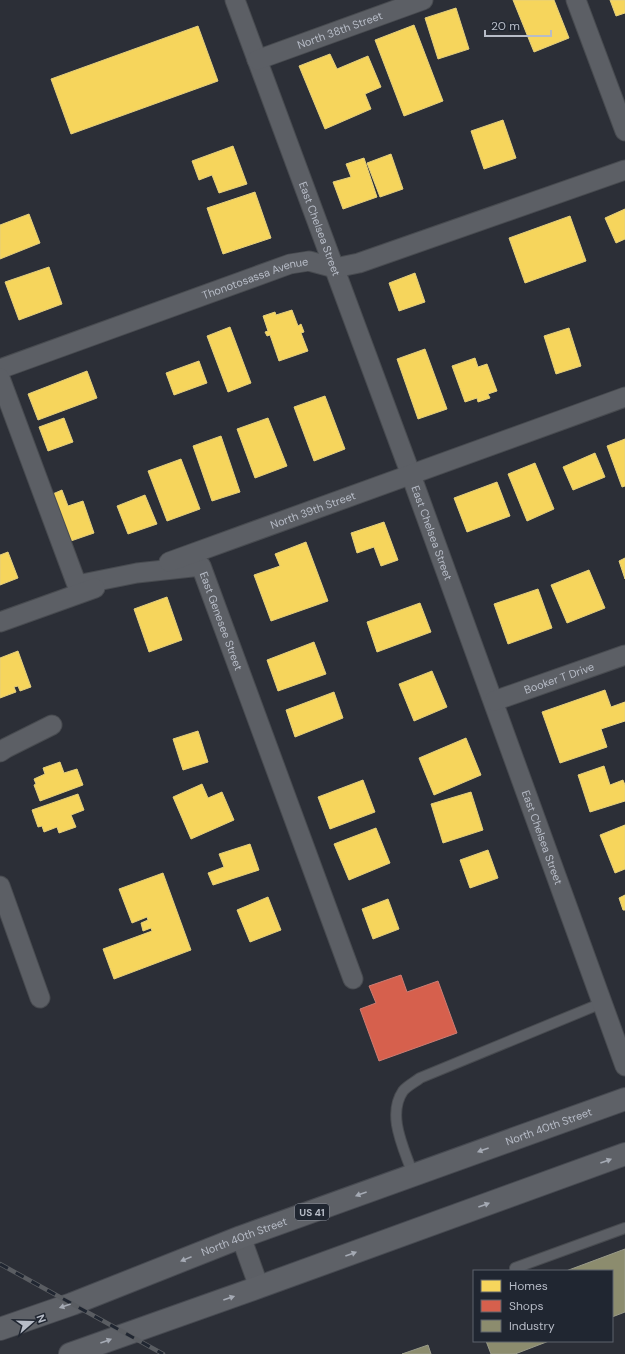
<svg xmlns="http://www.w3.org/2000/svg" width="625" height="1354" viewBox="0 0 625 1354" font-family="'DM Sans',sans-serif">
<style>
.homes{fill:#f6d55c;stroke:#e3ce7c}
.shops{fill:#d6604d;stroke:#cd7c72}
.industry{fill:#8c8c6e;stroke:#999a89}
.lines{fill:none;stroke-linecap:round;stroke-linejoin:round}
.service-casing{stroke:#484b50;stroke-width:12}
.minor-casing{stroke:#484b50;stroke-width:21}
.primary-casing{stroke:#474a51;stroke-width:24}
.service{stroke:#5c5f65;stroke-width:10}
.minor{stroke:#5c5f65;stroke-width:19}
.primary{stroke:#5e6167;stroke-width:22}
.rail-casing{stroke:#5a5d62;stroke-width:4.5}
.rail{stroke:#202631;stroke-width:3;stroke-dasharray:9;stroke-linecap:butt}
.oneway{fill:#a5aab4}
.labels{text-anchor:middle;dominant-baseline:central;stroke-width:4;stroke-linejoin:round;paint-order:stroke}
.shield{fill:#202631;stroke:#8a8f9a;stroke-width:1}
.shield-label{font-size:10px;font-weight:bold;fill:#b7bcc7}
.street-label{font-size:11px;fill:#b7bcc7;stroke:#202631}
</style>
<rect width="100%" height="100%" fill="#2c2f37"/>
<g class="homes">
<path d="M513,0h41l15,38 -35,14z"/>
<path d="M610,0h15v13l-9,3z"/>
<path d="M456,8l13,41 -31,10 -13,-41z"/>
<path d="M414,25l29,76 -39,15 -29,-76z"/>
<path d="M198,26l20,55 -147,53 -20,-55z"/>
<path d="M330,54l7,15 31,-13 13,31 -16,7 6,15 -46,20 -26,-63z"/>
<path d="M503,120l13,38 -32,11 -13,-38z"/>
<path d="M233,146l14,38 -28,9 -7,-18 -13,5 -7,-19z"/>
<path d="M391,154l12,35 -23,8 -13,-34z"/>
<path d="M364,158l13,39 -34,12 -10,-27 18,-5 -5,-13z"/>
<path d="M255,192l16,46 -48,16 -16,-46z"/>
<path d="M625,209v30l-9,4 -11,-25z"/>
<path d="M29,214l11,29 -40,16v-34z"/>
<path d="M570,216l16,45 -61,22 -16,-45z"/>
<path d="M49,267l13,37 -43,16 -14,-38z"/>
<path d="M415,273l10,29 -26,9 -10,-28z"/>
<path d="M292,310l6,16 3,-2 3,8 -3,1 7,18 -29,10 -9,-26 -3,1 -2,-4 3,-1 -5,-15 12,-4 1,3z"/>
<path d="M230,327l21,56 -23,9 -21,-56z"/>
<path d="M569,328l12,38 -25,8 -12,-38z"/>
<path d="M425,349l22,60 -29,10 -21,-60z"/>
<path d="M475,358l3,9 9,-3 10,27 -9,3 2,4 -12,4 -1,-4 -12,4 -13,-36z"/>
<path d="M199,361l8,22 -33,12 -8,-22z"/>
<path d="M87,371l10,27 -59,22 -10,-26z"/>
<path d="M325,396l20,53 -31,12 -20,-54z"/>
<path d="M64,418l9,24 -25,9 -9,-24z"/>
<path d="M268,418l19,48 -32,12 -18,-49z"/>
<path d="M221,436l19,56 -28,9 -19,-55z"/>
<path d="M625,439v47l-3,1 -15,-41z"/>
<path d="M595,453l10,24 -32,13 -10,-23z"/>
<path d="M181,459l19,50 -33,12 -19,-50z"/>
<path d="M535,463l19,46 -27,12 -19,-47z"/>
<path d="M497,482l13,34 -43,16 -13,-34z"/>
<path d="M62,490l6,16 15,-5 11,32 -29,10 -17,-47z"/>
<path d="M145,495l12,29 -29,10 -11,-28z"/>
<path d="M384,522l14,38 -17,6 -7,-19 -17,6 -6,-20z"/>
<path d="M306,542l22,59 -57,20 -17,-46 26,-9 -5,-12z"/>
<path d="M8,552l10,26 -18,7v-30z"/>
<path d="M625,558v21l-6,-18z"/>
<path d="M589,570l16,38 -38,15 -16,-38z"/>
<path d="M538,589l14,39 -44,16 -14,-40z"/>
<path d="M167,597l15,43 -33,12 -15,-43z"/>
<path d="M420,603l11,29 -54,20 -10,-30z"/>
<path d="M314,642l12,32 -48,17 -11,-31z"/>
<path d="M18,651l13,36 -11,4 -2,-5 -4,1 2,5 -16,6v-40z"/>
<path d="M432,671l15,36 -33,14 -15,-37z"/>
<path d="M605,690l6,17 14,-5v19l-24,8 6,18 -47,16 -18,-51z"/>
<path d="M334,692l9,26 -48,19 -9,-27z"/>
<path d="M198,731l10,31 -25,8 -10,-31z"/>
<path d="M466,738l15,37 -47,20 -15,-37z"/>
<path d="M60,762l4,11 13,-4 6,16 -43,16 -6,-16 2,-1 -2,-5 11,-5 -2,-6z"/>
<path d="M604,766l6,19 13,-5 2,5v16l-35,11 -12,-37z"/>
<path d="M363,780l12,32 -45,17 -12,-32z"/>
<path d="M202,784l6,14 14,-6 12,28 -43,19 -18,-42z"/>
<path d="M471,792l12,38 -40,13 -12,-39z"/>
<path d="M78,794l6,16 -13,5 5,12 -17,6 -2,-6 -13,5 -2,-6 -4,1 -6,-17z"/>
<path d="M625,825v44l-10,4 -15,-38z"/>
<path d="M376,828l14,35 -41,17 -15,-36z"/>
<path d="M250,844l9,26 -46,15 -5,-12 16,-6 -5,-13z"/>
<path d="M488,850l10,28 -28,10 -10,-28z"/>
<path d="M163,873l28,77 -77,29 -11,-30 49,-18 -1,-3 -8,3 -2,-8 7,-3 -1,-3 -15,6 -13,-34z"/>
<path d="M625,895v15h-2l-4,-12z"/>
<path d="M268,897l13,33 -31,12 -13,-32z"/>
<path d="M388,899l11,30 -26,10 -11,-30z"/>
</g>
<path class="shops" d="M401,975l6,17 31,-11 19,52 -78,28 -19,-52 16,-6 -7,-17z"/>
<g class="industry">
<path d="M625,1249v63l-13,5v-46h-46z"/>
<path d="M486,1341h63l-34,13h-24z"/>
<path d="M428,1345l3,9h-29z"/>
</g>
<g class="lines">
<g class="service-casing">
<g id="service">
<path d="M413,1175c-8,-25 -27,-59 -10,-84 4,-5 12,-9 17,-13l182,-75"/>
<path d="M515,1268l110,-40"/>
</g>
</g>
<g class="minor-casing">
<g id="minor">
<path id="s1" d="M235,0l176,475 214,591"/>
<path d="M576,0l49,131"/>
<path id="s2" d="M257,60l166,-60"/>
<path id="s3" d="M0,369l290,-105 19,-3 26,7 24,-5 266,-93"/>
<path id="s4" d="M0,378l77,207 60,-12 64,-7 152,413"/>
<path id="s5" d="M169,562l456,-165"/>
<path d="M0,622l95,-34"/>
<path id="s6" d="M494,701l131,-46"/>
<path d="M0,752l6,-4 46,-23"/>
<path d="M0,886l40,112"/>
<path d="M241,1237l18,50"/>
</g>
</g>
<g class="primary-casing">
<g id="primary">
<path id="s7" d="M0,1329l72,-25 169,-67 384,-138"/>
<path d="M70,1354l189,-67 366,-133"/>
</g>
</g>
<use href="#service" class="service"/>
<use href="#minor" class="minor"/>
<use href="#primary" class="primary"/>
<g class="rail-casing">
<path id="rail" d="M0,1264l163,90"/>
</g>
<use href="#rail" class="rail"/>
</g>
<defs><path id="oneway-solid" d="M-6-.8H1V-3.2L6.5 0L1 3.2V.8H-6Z"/></defs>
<g class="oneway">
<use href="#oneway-solid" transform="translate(483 1150) rotate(160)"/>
<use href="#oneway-solid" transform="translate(606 1161) rotate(-20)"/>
<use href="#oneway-solid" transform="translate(361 1194) rotate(160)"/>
<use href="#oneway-solid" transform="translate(484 1205) rotate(-20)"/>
<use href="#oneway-solid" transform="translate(351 1254) rotate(-20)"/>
<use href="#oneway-solid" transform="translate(186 1259) rotate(158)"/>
<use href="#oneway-solid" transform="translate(229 1298) rotate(-19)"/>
<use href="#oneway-solid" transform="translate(65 1306) rotate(161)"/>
<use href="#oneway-solid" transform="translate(106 1341) rotate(-20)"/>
</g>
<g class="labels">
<rect class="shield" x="295" y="1204" width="34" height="16" rx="3"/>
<g class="shield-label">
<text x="312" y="1212">US 41</text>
</g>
<g class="street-label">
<text stroke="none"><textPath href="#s2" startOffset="88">North 38th Street</textPath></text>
<text stroke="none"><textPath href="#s1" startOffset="244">East Chelsea Street</textPath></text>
<text stroke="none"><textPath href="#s3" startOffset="271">Thonotosassa Avenue</textPath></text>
<text stroke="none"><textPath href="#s5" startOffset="153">North 39th Street</textPath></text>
<text stroke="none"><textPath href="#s1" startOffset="568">East Chelsea Street</textPath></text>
<text stroke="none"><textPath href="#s4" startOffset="405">East Genesee Street</textPath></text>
<text stroke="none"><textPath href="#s6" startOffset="69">Booker T Drive</textPath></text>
<text stroke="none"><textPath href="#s1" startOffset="892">East Chelsea Street</textPath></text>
<text stroke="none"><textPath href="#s7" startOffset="585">North 40th Street</textPath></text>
<text stroke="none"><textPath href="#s7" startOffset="261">North 40th Street</textPath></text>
</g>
</g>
<rect x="473" y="1270" width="140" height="72" fill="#202631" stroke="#5c626d"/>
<rect x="481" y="1280" width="20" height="12" fill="#f6d55c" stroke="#5c626d"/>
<text x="509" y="1290" font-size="12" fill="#b7bcc7">Homes</text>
<rect x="481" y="1300" width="20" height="12" fill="#d6604d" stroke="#5c626d"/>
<text x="509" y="1310" font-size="12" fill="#b7bcc7">Shops</text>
<rect x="481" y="1320" width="20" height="12" fill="#8c8c6e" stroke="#5c626d"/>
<text x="509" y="1330" font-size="12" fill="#b7bcc7">Industry</text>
<g transform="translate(32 1322) rotate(70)" stroke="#202631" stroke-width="3" paint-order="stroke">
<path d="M0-3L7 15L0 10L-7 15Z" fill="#b7bcc7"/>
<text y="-6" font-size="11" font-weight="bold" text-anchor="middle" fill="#b7bcc7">N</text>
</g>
<path d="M485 30v6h66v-6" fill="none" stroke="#b7bcc7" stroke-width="2"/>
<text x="491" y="30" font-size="12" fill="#b7bcc7" stroke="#202631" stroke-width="3" paint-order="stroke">20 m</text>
</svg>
